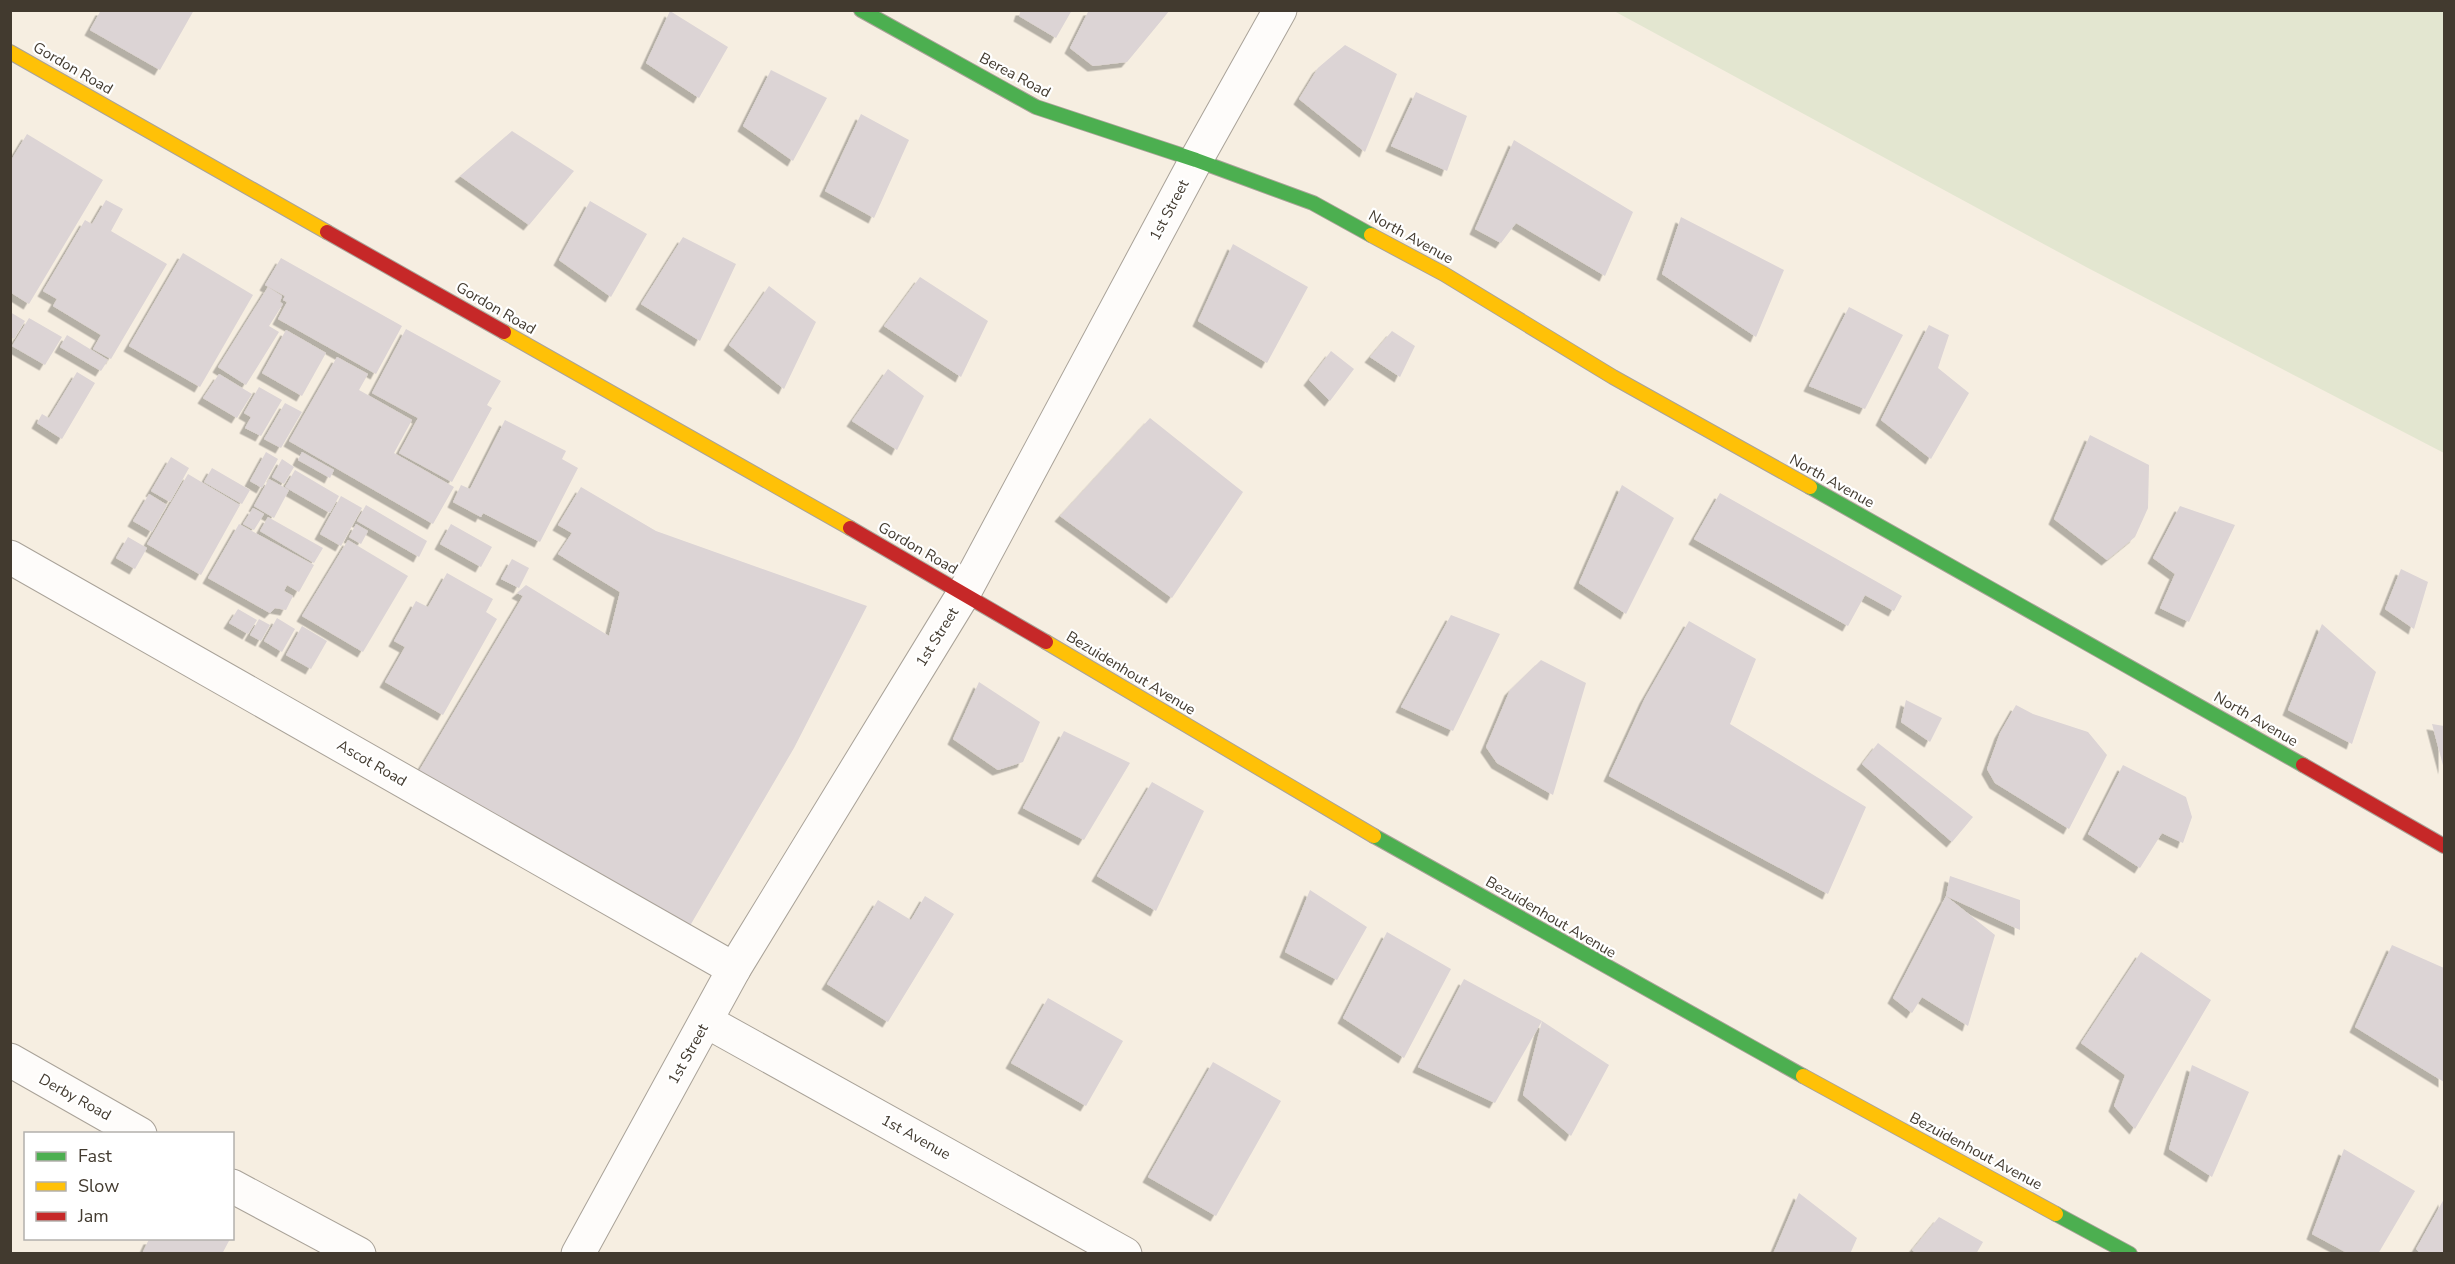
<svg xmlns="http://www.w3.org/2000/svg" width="2455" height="1264" viewBox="0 0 2455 1264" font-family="'Nunito Sans',sans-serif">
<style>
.green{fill:#e3e6d0}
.building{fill:#dcd4d5;filter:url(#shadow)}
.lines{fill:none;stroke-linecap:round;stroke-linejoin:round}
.street-casing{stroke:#a9a298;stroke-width:35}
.fast-casing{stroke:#a9a298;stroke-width:16}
.slow-casing{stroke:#a9a298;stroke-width:16}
.jam-casing{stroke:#a9a298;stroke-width:16}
.street{stroke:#fefcfa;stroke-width:33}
.fast{stroke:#4caf50;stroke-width:14}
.slow{stroke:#ffc107;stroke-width:14}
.jam{stroke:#c62828;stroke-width:14}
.labels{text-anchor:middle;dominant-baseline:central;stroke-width:4.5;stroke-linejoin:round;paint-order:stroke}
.street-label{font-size:15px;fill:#423a2f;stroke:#fff}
</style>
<defs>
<filter id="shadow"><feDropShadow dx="-5.5" dy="5.5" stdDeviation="0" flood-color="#0004"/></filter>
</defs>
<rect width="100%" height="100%" fill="#f6eee1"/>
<path class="green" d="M1614,11h830v442l-356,-185z"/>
<g class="building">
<path d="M101,10h93l-34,60 -70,-40z"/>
<path d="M1021,10h51l-16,28 -37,-22z"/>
<path d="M1089,10h81l-43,52 -34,4 -23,-18z"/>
<path d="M670,11l58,36 -29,51 -53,-35z"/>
<path d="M1345,45l52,29 -32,78 -66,-53 19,-31z"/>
<path d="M771,70l56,28 -34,63 -50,-35z"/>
<path d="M1416,92l51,24 -20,55 -56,-25z"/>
<path d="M861,114l48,26 -35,78 -49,-27z"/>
<path d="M512,131l62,40 -45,54 -69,-49z"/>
<path d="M27,134l76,46 -74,124 -19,-12v-130z"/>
<path d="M1514,140l119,72 -28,64 -89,-53 -15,20 -26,-14z"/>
<path d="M106,200l17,9 -12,22 56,33 -56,95 -18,-10 8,-14 -48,-29 4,-7 -14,-8 42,-71 7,4z"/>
<path d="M590,201l57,33 -36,63 -52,-37z"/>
<path d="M1681,217l103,53 -28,67 -94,-63z"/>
<path d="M683,237l53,27 -36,77 -59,-37z"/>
<path d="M1233,244l75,43 -41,76 -69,-42z"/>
<path d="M183,253l70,42 -53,92 -71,-41z"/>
<path d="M281,258l121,68 -26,48 -98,-55 9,-17 -4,-2 2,-4 -20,-11z"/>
<path d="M920,277l68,44 -27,56 -77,-51z"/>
<path d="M769,286l47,36 -32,67 -55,-44z"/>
<path d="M268,287l14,9 -2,6 3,2 -14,22 10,6 -33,53 -28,-18z"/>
<path d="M1849,307l54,28 -38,74 -56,-23z"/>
<path d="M10,312l15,9 -11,18 -4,-3z"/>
<path d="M29,318l33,19 -17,28 -33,-19z"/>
<path d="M1929,325l20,10 -11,33 31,25 -38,66 -50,-39z"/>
<path d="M406,329l95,52 -14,24 5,3 -40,74 -53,-29 19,-35 -46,-25z"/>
<path d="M286,330l40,23 -24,43 -40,-23z"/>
<path d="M1392,331l23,15 -15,31 -30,-20z"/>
<path d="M67,335l41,25 -7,11 -41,-24z"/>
<path d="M1331,351l23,18 -24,32 -21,-21z"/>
<path d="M337,357l31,17 -9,16 53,30 -18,33 60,34 -21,37 -144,-83z"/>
<path d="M888,369l36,27 -27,54 -45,-29z"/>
<path d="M77,372l18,11 -33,56 -25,-16 5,-9 7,4z"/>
<path d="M219,374l33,20 -15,24 -34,-20z"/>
<path d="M259,387l23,13 -21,36 -16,-8 6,-11 -7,-4z"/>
<path d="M285,403l17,9 -21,36 -17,-9z"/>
<path d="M1150,418l93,74 -71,106 -112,-82z"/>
<path d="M505,420l61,31 -4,8 16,9 -38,74 -57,-29 -2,4 -28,-15 8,-17 9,4z"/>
<path d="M2090,435l59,30 -1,43 -13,29 -28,23 -53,-41z"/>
<path d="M266,452l12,7 -16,29 -12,-7z"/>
<path d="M302,452l32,18 -4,8 -32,-18z"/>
<path d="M171,457l18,11 -19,34 -19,-11z"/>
<path d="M282,459l12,8 -10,17 -12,-7z"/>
<path d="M212,468l38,22 -8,14 -38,-22z"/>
<path d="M295,470l44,26 -9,17 -45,-26z"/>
<path d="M188,474l52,31 -39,70 -54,-31z"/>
<path d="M269,479l20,11 -15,28 -20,-12z"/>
<path d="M1622,485l52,33 -48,96 -47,-31z"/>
<path d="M581,487l75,44 211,75 -73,142 -110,188 -268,-160 107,-180 -6,-3 9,-8 83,51 11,-44 -62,-38 14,-21 -14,-8z"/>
<path d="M1720,493l182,103 -8,15 -29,-16 -17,31 -154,-87z"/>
<path d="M149,494l18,11 -15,27 -19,-11z"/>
<path d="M341,496l21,12 -21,38 -21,-12z"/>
<path d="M366,505l61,36 -8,16 -62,-36z"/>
<path d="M2180,506l55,19 -46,97 -29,-14 15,-34 -22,-16z"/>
<path d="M253,508l11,6 -10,16 -11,-6z"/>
<path d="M268,517l55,31 -9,15 -54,-32z"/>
<path d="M239,524l75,41 -15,27 -12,-7 -3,6 9,5 -7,14 -11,-2 -5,5 -62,-35z"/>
<path d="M356,524l12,7 -7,13 -12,-7z"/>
<path d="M451,524l41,23 -11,20 -41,-23z"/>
<path d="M128,537l19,11 -12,21 -19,-11z"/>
<path d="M348,540l60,36 -45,76 -61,-36z"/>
<path d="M512,559l17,9 -10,20 -18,-9z"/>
<path d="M2401,569l27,13 -14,47 -29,-20z"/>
<path d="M447,573l46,26 -7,13 11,7 -54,96 -58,-33 20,-35 -11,-6 22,-40 12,6z"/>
<path d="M238,609l19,11 -9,14 -19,-11z"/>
<path d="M1451,615l49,19 -47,97 -52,-24z"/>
<path d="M277,618l18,11 -13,23 -18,-11z"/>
<path d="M259,619l11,6 -9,16 -11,-6z"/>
<path d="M1689,621l67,38 -26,65 136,83 -38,87 -219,-118 36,-78z"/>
<path d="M2322,624l54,48 -24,72 -64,-34z"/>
<path d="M302,626l25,15 -16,28 -25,-14z"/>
<path d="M1541,660l45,23 -33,112 -56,-32 -11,-16 24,-57z"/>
<path d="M979,682l61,40 -17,40 -25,8 -45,-31z"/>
<path d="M1906,700l36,18 -12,24 -29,-20z"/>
<path d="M2016,705l17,9 55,18 19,23 -38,74 -74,-46 -8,-14 13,-36z"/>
<path d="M2432,724l12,2v43z"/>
<path d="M1064,731l66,32 -46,77 -61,-32z"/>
<path d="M1878,743l95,74 -21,25 -90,-78z"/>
<path d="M2123,765l63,32 6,20 -9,26 -21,-10 -22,35 -52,-34z"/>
<path d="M1152,782l52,29 -48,100 -59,-35z"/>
<path d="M1950,876l70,24v30l-74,-34 49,39 -27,91 -46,-29 -10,16 -19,-15 53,-102z"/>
<path d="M1310,890l57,37 -30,53 -52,-28z"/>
<path d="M925,896l29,18 -66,108 -61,-38 51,-84 33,20z"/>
<path d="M1387,932l64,37 -47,89 -61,-40z"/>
<path d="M2392,945l52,23v114l-89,-55z"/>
<path d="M2141,952l70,48 -76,129 -21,-23 11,-31 -44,-32z"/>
<path d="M1464,979l78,42 -47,82 -77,-36z"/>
<path d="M1048,998l75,43 -37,65 -75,-43z"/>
<path d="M1542,1021l67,44 -38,71 -48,-41z"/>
<path d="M1213,1062l68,39 -65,115 -68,-39z"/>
<path d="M2192,1065l57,27 -37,85 -43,-28z"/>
<path d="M2344,1149l71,42 -37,63h-29l-37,-20z"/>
<path d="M1799,1193l58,45 -7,16h-77z"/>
<path d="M2444,1199v55h-23l-5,-5z"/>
<path d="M1939,1217l44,25 -7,12h-59l-5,-4z"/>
<path d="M149,1239h81l-8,15h-80z"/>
</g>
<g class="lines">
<g class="street-casing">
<g id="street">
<path d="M10,557l724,412"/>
<path d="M706,1021l419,233"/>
<path d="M10,1060l130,74"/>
<path d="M232,1186l127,68"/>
<path d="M578,1254l156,-285 230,-376 232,-433 84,-150"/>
</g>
</g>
<g class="fast-casing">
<g id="fast">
<path d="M861,10l175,97 160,53 117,43 58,32"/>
<path d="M1810,487l493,278"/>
<path d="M1374,836l429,240"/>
<path d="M2056,1214l74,40"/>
</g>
</g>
<g class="slow-casing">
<g id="slow">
<path d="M10,52l317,180"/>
<path d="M1371,235l73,39 169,103 197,110"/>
<path d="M504,332l346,196"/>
<path d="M1046,642l328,194"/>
<path d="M1803,1076l253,138"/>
</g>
</g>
<g class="jam-casing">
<g id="jam">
<path d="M327,232l177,100"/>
<path d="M850,528l196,114"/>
<path d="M2303,765l141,81"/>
</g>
</g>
<use href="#street" class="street"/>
<use href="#fast" class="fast"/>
<use href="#slow" class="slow"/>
<use href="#jam" class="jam"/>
</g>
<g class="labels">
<g class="street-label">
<text transform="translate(73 68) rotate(30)">Gordon Road</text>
<text transform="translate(1015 75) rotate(28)">Berea Road</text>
<text transform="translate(1169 210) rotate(-62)">1st Street</text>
<text transform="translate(1411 237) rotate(29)">North Avenue</text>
<text transform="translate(496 308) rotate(30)">Gordon Road</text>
<text transform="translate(1832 481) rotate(29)">North Avenue</text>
<text transform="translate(918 548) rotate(30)">Gordon Road</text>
<text transform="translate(937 637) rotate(-58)">1st Street</text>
<text transform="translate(1131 673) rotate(31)">Bezuidenhout Avenue</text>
<text transform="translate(2256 719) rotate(30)">North Avenue</text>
<text transform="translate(372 763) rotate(30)">Ascot Road</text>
<text transform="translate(1551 917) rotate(30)">Bezuidenhout Avenue</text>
<text transform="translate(688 1054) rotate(-61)">1st Street</text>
<text transform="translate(75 1097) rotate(29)">Derby Road</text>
<text transform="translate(916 1137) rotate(29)">1st Avenue</text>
<text transform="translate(1976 1151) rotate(28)">Bezuidenhout Avenue</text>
</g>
</g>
<rect width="2455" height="1264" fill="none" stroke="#423a2f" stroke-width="24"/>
<rect x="24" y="1132" width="210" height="108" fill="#ffffff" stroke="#b3b0ac" stroke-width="1.5"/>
<rect x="36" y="1152" width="30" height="9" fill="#4caf50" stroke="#b3b0ac" stroke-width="1.5"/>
<text x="78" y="1162" font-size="18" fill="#423a2f">Fast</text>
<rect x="36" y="1182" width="30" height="9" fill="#ffc107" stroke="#b3b0ac" stroke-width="1.5"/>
<text x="78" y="1192" font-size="18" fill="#423a2f">Slow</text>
<rect x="36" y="1212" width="30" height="9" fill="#c62828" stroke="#b3b0ac" stroke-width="1.5"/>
<text x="78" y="1222" font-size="18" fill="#423a2f">Jam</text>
</svg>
